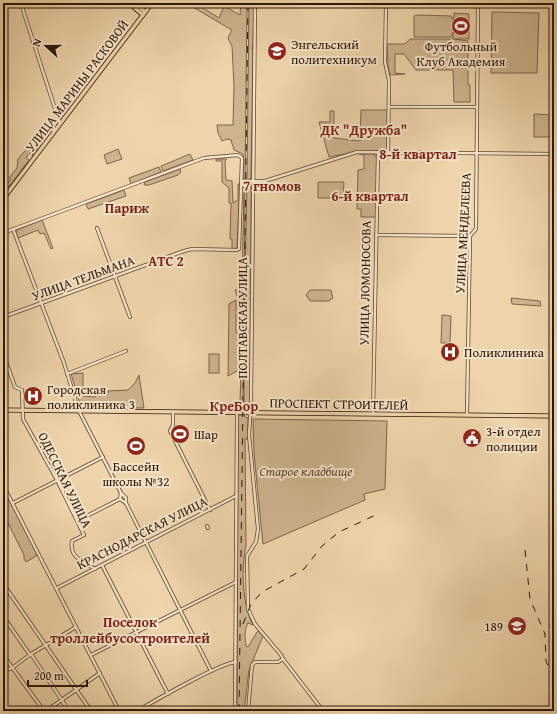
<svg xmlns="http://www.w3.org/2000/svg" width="557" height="714" viewBox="0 0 557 714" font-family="'Gentium Book Plus',serif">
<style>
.green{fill:#cdb48e;stroke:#7c654a}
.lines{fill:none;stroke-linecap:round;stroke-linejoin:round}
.minor-casing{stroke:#5c462e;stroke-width:4}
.major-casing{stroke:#2b1605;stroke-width:5}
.minor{stroke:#f4e3c8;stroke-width:2.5}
.major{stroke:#eed4aa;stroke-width:3.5}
.rail{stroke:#2b1605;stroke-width:1;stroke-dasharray:7 7;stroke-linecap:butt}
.labels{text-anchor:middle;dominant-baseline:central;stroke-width:4;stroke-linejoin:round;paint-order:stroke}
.poi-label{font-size:13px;fill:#2b1605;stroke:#f4e3c8;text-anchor:start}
.street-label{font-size:13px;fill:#2b1605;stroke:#f4e3c8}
.park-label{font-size:13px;font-style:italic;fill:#5c452e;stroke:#f4e3c8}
.neighbourhood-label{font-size:14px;font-weight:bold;fill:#7a1f14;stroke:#f4e3c8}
</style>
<rect width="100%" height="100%" fill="#eed4aa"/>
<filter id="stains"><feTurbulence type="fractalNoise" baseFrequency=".005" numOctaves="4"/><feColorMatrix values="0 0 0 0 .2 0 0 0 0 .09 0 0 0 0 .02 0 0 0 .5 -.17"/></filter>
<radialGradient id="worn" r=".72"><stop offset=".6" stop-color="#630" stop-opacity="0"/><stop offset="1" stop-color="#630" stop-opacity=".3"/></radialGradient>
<g class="green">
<path d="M186,3h9l24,15 5,-12 16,9 1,-12h6l-2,177 -2,-2v-24l-9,-4 -3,-10 -4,-1 -5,2 -4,-8 -1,-8h16l1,-39 -2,-40 -4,-8 4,-8z"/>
<path d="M249,3h5l-1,42 -1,4h1l-2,129 -4,2z"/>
<path d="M492,12l47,1 -2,60h-46z"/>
<path d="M454,13l15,1v25h-15l14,2v44h2v17h-16l-1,-32h-37l-12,-16h-9v19l10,1 -15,1 -2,-9 -1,-22h18l5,-5h43v-7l-1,4 -2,1h-36v-21l4,-1 33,1 2,3v12z"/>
<path d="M361,110h27l-1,41h-27l-31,6 -10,-35h11v-11h4v27l26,3z"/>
<path d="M534,114l20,1v22h-20z"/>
<path d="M39,141l2,3 -9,12 1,-4h-2l-5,5 3,3 -24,32h-2v-8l8,-4 -2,-2 8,-10 1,-9 12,-14 6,-1z"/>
<path d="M118,149l4,10 -15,5 -3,-9z"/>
<path d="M190,154l3,6 -30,11 -2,-5z"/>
<path d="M359,154h15l3,5 -1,58h-15v-8h-4l1,-39 6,-1v-14z"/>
<path d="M216,159h11l-2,2 1,19 6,1 1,22 5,-3v-16h2l-3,64 -5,1v-10h-2l1,-36h-2v-15l-7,-6v-21h-6z"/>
<path d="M159,167l2,5 -30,12 -2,-6z"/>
<path d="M180,169l1,3 -3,3 -29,10h-5l1,-3z"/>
<path d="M318,182h26l-1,16h-25z"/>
<path d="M244,183h1l-1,151 3,-151 4,2v218h-7v-44l-1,44h-3l1,-32h-4l-9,5 1,-72 7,-4v33l6,1v-29h-2l-5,-15 7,-1z"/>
<path d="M124,190l2,6 -38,13 -2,-5z"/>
<path d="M42,220l11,28 -2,1 -7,-16 -4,1 -2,-4 -20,8 -2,-6 1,-2z"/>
<path d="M310,290h21l2,8 -4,3h-19l-4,-6z"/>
<path d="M511,298l29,3 1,5 -29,-2z"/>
<path d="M442,315l9,1 -1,27h-9z"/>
<rect x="209" y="354" width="10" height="19"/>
<path d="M83,373v23l12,1v-3l13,1v-4l20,-1 7,-7 4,-8 5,33 -63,-1 -10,-33z"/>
<path d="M238,415h6l1,2 3,1v21h-3l1,107c-5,22 -4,59 7,79l-5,-2c-4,7 -3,16 -2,23l2,1 9,-15 2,-1 4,5 -14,34 -5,41h-7z"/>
<path d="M253,419l134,2 -2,68 -21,5 1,6 -102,44 -9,-91z"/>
<path d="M7,496l30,57 -1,3 -10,6 -2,-3v-4l-21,-42v-15z"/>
</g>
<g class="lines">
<g class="minor-casing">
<g id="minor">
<path d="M18,3l4,4 38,117"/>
<path d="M255,3l-4,400 -2,32 9,94 -2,13 -9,14 1,53 7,15 26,31 2,4 40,52"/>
<path d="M365,3l189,2"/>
<path d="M386,4l-1,58 4,18 -1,73"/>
<path d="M554,5l-2,4 2,4"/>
<path d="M3,8l12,-5"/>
<path d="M389,107h87"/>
<path d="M242,181h23l92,-29 197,2"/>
<path d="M97,228l33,89"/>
<path d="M13,229l51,134 14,46 43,84 5,5v5l85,168"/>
<path d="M3,233l201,-75 34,-3 4,3 -3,91 -2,1 -45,-1 -8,2 -181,66"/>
<path d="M376,235l94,1"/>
<path d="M3,353l12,34 7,3 1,29 34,61 27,55 -12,6c-3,17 11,20 23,28"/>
<path d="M67,374l59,-23"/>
<path d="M173,412v13l-3,6 40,79"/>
<path d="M373,414l5,-261"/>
<path d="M467,415l3,-179 6,-7 2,-225"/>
<path d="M3,485l116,226"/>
<path d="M121,493l-1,6 6,4"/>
<path d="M13,503l90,-46"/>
<path d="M77,521l43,-22"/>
<path d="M207,526l1,2"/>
<path d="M102,565l66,129"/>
<path d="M4,585l87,126"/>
<path d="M57,588l179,-92"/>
<path d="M3,616l27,39"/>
<path d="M31,654l38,57"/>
<path d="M3,655l41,56"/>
<path d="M91,655l145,-73"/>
<path d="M3,671l9,-3 19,-14 45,-27"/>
<path d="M46,711l54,-38"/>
<path d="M137,711c17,-10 83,-48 99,-49"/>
<path d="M235,711l2,-299"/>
<path d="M248,711l4,-46 3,-3h23l5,-3"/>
</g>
</g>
<g class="major-casing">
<g id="major">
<path d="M129,3l14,12"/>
<path d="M135,3l10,9"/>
<path d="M3,199l149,-196"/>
<path d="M3,410l551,6"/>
</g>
</g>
<use href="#minor" class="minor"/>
<use href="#major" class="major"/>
<g class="rail">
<path d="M525,550l5,49 15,35 1,27 8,19"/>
<path d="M243,624l8,-20 11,-12 42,-23 18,-23 17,-14 41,-19"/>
<path d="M239,711l9,-708"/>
</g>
</g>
<defs>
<g id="stadium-disc" transform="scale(1)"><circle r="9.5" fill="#8f2418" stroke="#f4e3c8"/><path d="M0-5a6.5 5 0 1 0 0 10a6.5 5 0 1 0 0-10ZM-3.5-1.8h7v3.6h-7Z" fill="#fff"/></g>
<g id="university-disc" transform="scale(1)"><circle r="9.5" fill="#8f2418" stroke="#f4e3c8"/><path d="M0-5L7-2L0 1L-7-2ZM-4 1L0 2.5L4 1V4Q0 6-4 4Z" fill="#fff"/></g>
<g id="hospital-disc" transform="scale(1)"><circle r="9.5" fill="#8f2418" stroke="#f4e3c8"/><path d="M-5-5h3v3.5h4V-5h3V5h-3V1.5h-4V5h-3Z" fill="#fff"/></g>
<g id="civic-disc" transform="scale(1)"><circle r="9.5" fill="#8f2418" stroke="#f4e3c8"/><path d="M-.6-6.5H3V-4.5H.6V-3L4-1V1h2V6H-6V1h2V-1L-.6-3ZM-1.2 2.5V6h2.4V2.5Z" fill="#fff"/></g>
</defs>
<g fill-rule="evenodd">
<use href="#stadium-disc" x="461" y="26"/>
<use href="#university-disc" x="277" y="51"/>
<use href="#hospital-disc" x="450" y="352"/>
<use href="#hospital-disc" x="33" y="396"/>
<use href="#stadium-disc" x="180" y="434"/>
<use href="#civic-disc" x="472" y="438"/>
<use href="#stadium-disc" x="136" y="446"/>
<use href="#university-disc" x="517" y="626"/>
</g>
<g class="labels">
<g class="poi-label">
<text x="291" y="44">Энгельский<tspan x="291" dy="15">политехникум</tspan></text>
<text x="461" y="46" text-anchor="middle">Футбольный<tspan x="461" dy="15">Клуб Академия</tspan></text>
<text x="464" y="352">Поликлиника</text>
<text x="47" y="389">Городская<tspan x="47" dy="15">поликлиника 3</tspan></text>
<text x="486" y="431">3-й отдел<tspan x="486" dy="15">полиции</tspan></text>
<text x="194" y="434">Шар</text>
<text x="136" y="466" text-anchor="middle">Бассейн<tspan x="136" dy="15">школы №32</tspan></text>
<text x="503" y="626" text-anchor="end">189</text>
</g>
<g class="street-label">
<text transform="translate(77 86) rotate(-53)">УЛИЦА МАРИНЫ РАСКОВОЙ</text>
<text transform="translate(463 233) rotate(-87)">УЛИЦА МЕНДЕЛЕЕВА</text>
<text transform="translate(83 278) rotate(-20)">УЛИЦА ТЕЛЬМАНА</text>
<text transform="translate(365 283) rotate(-89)">УЛИЦА ЛОМОНОСОВА</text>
<text transform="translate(242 318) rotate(-90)">ПОЛТАВСКАЯ УЛИЦА</text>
<text transform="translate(339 404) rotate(1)">ПРОСПЕКТ СТРОИТЕЛЕЙ</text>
<text transform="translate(65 480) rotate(64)">ОДЕССКАЯ УЛИЦА</text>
<text transform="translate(142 533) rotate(-27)">КРАСНОДАРСКАЯ УЛИЦА</text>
</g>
<g class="park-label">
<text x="306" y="471">Старое кладбище</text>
</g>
<g class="neighbourhood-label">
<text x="364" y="130">ДК "Дружба"</text>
<text x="418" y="154">8-й квартал</text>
<text x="272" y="186">7 гномов</text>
<text x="370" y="196">6-й квартал</text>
<text x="127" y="208">Париж</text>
<text x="166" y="261">АТС 2</text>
<text x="234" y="406">КреБор</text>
<text x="130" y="622">Поселок<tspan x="130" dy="16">троллейбусостроителей</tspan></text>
</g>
</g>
<rect width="557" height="714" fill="none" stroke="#eed4aa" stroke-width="16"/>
<rect x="4" y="4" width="549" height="706" fill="none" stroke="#2b1605" stroke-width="2"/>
<rect x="8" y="8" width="541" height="698" fill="none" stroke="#2b1605"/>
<g transform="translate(46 46) rotate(291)" stroke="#f4e3c8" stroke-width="3" paint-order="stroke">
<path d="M0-3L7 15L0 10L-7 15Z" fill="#2b1605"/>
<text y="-6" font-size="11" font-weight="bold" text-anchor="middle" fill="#2b1605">N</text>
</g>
<path d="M28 680v6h59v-6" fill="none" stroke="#2b1605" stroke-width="2"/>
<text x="34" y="680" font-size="12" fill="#2b1605" stroke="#f4e3c8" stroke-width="3" paint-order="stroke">200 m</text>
<rect width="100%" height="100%" filter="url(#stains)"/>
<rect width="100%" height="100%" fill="url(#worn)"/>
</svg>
